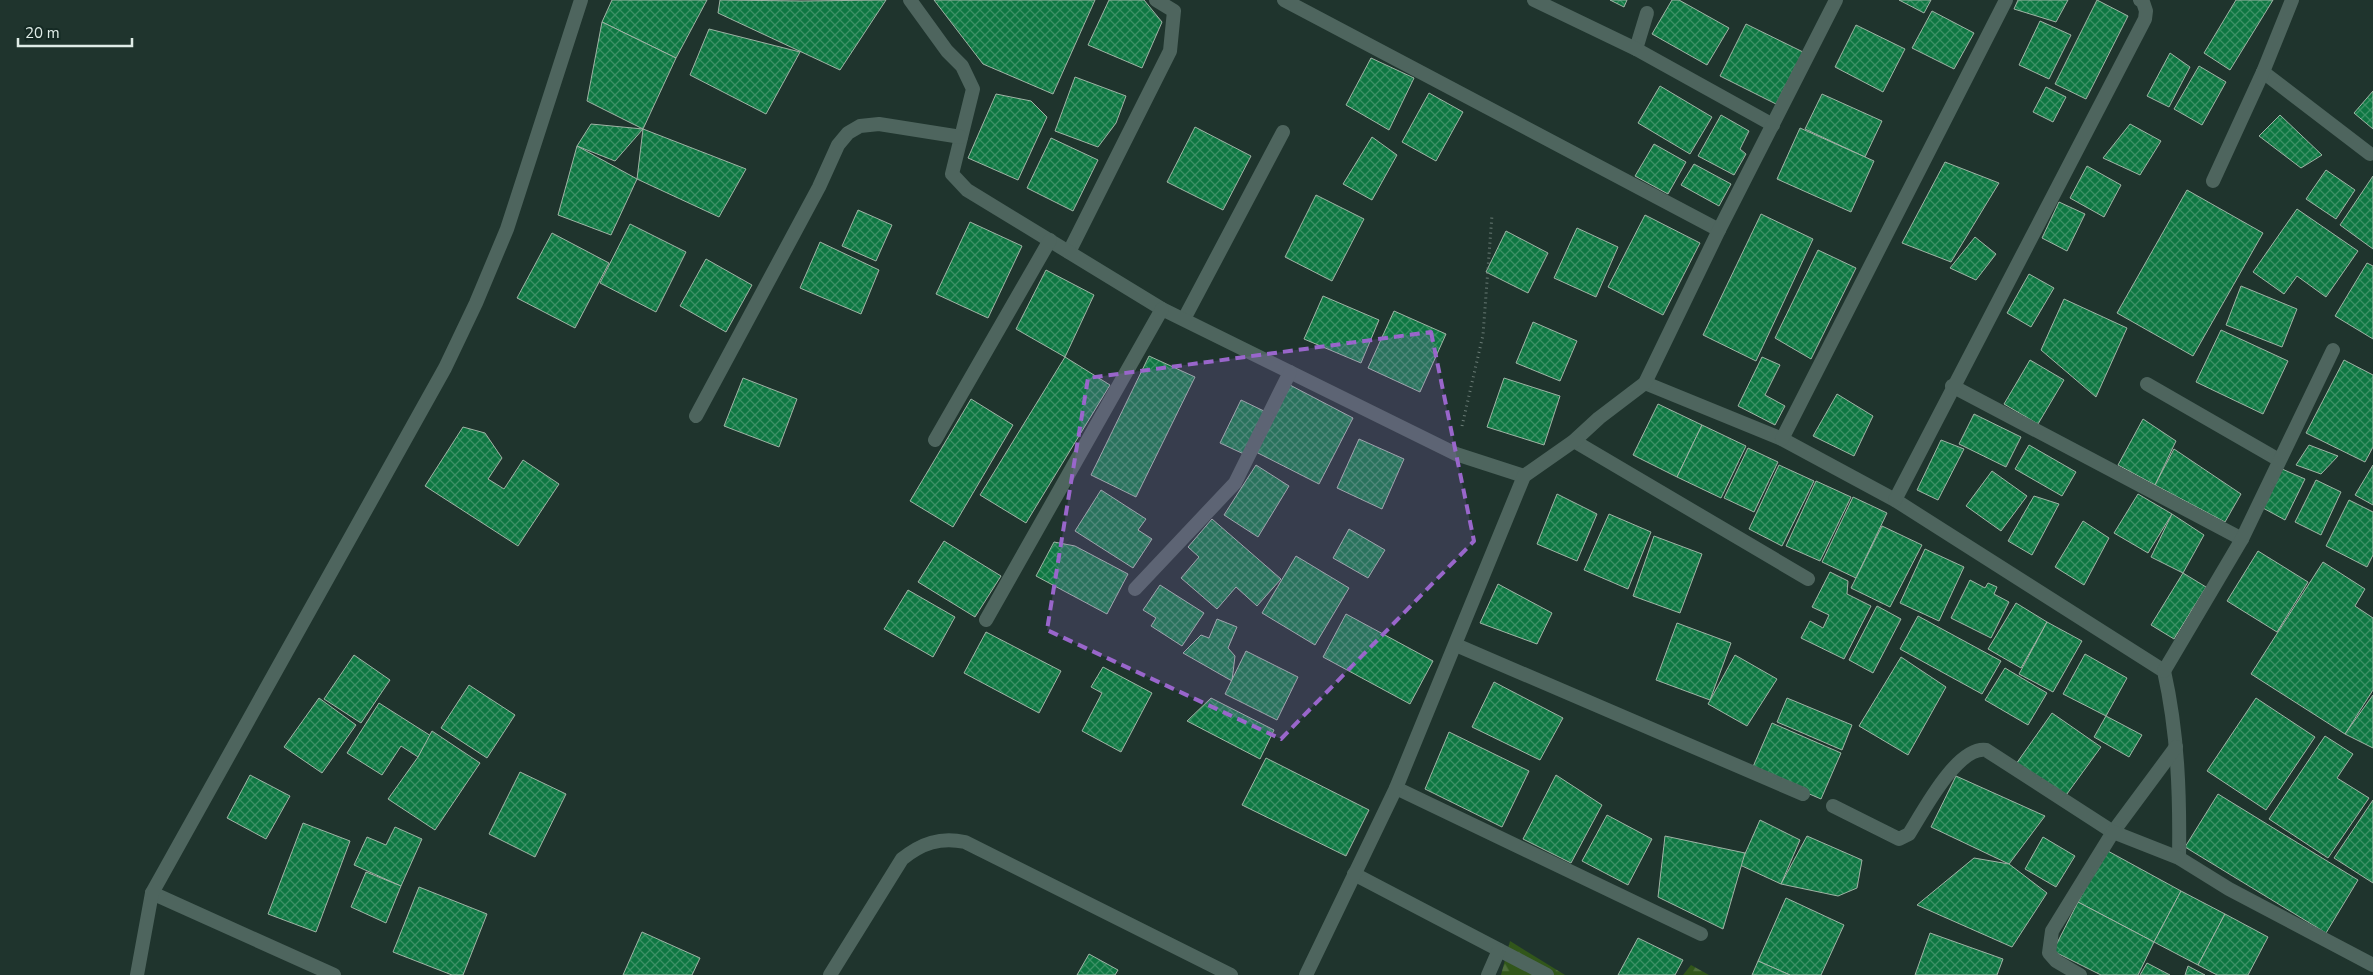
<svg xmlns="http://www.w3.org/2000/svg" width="2373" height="975" viewBox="0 0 2373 975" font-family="'Nunito Sans',sans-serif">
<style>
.forest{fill:url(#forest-firs)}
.building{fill:url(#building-cross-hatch);stroke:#9fb3a5}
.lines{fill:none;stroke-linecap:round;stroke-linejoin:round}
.path{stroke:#697b75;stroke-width:3;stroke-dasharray:1 4;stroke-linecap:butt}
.service{stroke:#4e655e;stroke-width:14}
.minor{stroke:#4e655e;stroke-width:14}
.marked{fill:#9966cb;fill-opacity:0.2;stroke:#9966cb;stroke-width:4;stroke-dasharray:10 6;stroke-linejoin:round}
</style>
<defs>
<pattern id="forest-firs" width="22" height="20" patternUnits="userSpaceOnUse" patternTransform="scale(1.25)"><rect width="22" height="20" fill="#31561a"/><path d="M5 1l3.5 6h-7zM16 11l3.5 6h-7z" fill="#4e6e3b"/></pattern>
<pattern id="building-cross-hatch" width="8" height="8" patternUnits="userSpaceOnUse" patternTransform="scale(1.25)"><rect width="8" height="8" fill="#0e7742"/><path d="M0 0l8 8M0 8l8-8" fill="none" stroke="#3c9166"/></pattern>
</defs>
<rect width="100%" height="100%" fill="#1f342d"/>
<g class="forest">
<path d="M1510,941l55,34h-64z"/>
<path d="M1691,965l18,10h-26z"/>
</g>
<g class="building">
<path d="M612,0h95l-31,58 -74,-36z"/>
<path d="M720,0l82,1 84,-1 -46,70 -122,-57z"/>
<path d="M934,0h161l-42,94 -70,-30z"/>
<path d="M1109,0h35l18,22 -20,46 -54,-23z"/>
<path d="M1610,0h17l-3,7z"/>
<path d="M1672,0h7l50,28 -22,37 -55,-31z"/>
<path d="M1899,0h32l-7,13z"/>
<path d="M2018,0h50l-12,22 -42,-13z"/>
<path d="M2097,0l31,16 -42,83 -31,-15z"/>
<path d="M2236,0h37l-43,70 -26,-17z"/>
<path d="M1932,11l42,22 -20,36 -42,-21z"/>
<path d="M2040,21l31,14 -22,44 -30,-14z"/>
<path d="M602,22l74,36 -33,71 -56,-28z"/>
<path d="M1746,24l57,28 -27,52 -56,-28z"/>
<path d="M1856,25l49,24 -22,43 -48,-25z"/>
<path d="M709,29l91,23 -34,62 -76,-39z"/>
<path d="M2170,53l20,14 -21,40 -22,-11z"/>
<path d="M1371,58l43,20 -25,52 -43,-25z"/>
<path d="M2199,66l27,16 -24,43 -28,-16z"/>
<path d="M1075,77l51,19 -10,27 -18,24 -43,-16z"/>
<path d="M1660,86l52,31 -22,37 -52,-31z"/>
<path d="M2046,87l20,10 -13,25 -20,-10z"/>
<path d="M2373,91v38l-19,-16z"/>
<path d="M1429,93l34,19 -27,49 -34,-19z"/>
<path d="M996,94l35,7 16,16 -29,63 -50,-22z"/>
<path d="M1822,94l60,27 -17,36 -60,-28z"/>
<path d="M1721,115l28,16 -9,18 6,5 -12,21 -36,-19z"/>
<path d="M2280,115l42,40 -21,13 -42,-32z"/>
<path d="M591,124l52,5 -28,32 -38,-15z"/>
<path d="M2130,124l31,17 -21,34 -37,-17z"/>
<path d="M1195,127l56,29 -28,54 -56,-28z"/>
<path d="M1800,128l74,33 -23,51 -74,-33z"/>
<path d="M643,129l103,40 -27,48 -82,-38z"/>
<path d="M1372,137l25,18 -25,45 -29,-16z"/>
<path d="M1051,138l47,22 -25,51 -46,-23z"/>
<path d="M1654,144l32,18 -18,32 -33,-18z"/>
<path d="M577,146l60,33 -26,56 -53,-20z"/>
<path d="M1945,162l54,21 -48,79 -49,-19z"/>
<path d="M1694,164l37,20 -12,22 -38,-21z"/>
<path d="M2087,166l34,19 -17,32 -34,-19z"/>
<path d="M2326,170l29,20 -19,29 -30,-20z"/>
<path d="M2373,176v73l-33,-24z"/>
<path d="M2187,190l76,43 -70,123 -76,-43z"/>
<path d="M1316,195l48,24 -32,62 -47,-24z"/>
<path d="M2059,202l26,12 -18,37 -25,-13z"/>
<path d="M2297,209l61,42 -32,46 -29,-21 -13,18 -31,-22z"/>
<path d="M858,210l34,15 -16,36 -34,-15z"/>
<path d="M1761,214l52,25 -57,122 -53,-26z"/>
<path d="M1645,215l55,28 -37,72 -55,-28z"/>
<path d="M970,222l52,24 -34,72 -52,-24z"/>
<path d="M630,224l56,28 -30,60 -56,-29z"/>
<path d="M1577,228l41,19 -22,50 -42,-19z"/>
<path d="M1506,231l42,22 -20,40 -42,-21z"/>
<path d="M552,233l57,30 -34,65 -58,-30z"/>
<path d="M1975,237l21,17 -20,26 -26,-12z"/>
<path d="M820,242l59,28 -18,44 -61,-26z"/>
<path d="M1818,250l38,18 -45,91 -36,-21z"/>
<path d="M706,259l46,26 -26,47 -46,-26z"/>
<path d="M2367,263l6,3v73l-38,-23z"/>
<path d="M1046,270l48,25 -29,62 -49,-28z"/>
<path d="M2029,274l25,14 -23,39 -24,-14z"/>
<path d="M2241,286l56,23 -15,38 -56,-22z"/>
<path d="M1323,296l56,24 -18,43 -57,-24z"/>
<path d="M2064,299l63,29 -31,69 -55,-47z"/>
<path d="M1394,311l52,23 -26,58 -52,-24z"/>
<path d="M1533,322l44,19 -17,40 -44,-18z"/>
<path d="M2221,330l67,31 -25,53 -67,-32z"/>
<path d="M1149,356l46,21 -59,120 -45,-22z"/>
<path d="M1065,357l45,28 -84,138 -46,-28z"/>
<path d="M1762,357l18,8 -15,30 20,11 -10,19 -37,-19z"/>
<path d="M2030,360l34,20 -26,44 -34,-20z"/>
<path d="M2344,360l29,15v72l-8,15 -59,-29z"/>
<path d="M743,378l54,21 -18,48 -55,-21z"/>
<path d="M1504,378l56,18 -16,49 -57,-18z"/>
<path d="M1288,384l65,34 -34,66 -65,-33z"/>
<path d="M1837,394l36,22 -19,40 -41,-20z"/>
<path d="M971,399l42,26 -60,102 -43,-26z"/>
<path d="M1241,400l25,12 -20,43 -26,-12z"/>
<path d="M1658,404l44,21 -25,52 -44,-22z"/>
<path d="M1974,414l47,23 -15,30 -47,-23z"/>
<path d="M2143,419l33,22 -21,44 -37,-20z"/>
<path d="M1702,425l44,21 -25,52 -44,-21z"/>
<path d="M463,427l22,6 17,25 -14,21 16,10 19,-29 36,24 -41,62 -93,-60z"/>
<path d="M1359,439l45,20 -22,50 -45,-21z"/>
<path d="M1941,440l23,9 -26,51 -21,-10z"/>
<path d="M2029,445l47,27 -14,24 -47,-27z"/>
<path d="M2309,445l29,11 -17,18 -25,-9z"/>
<path d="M1748,448l30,14 -24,50 -30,-14z"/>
<path d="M2174,449l67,45 -16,28 -70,-37z"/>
<path d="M1256,465l33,21 -31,51 -34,-22z"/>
<path d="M1779,465l35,16 -32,65 -33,-17z"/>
<path d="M2373,465v40l-18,-10z"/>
<path d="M2282,469l23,10 -20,41 -22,-12z"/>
<path d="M1992,471l35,25 -26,35 -35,-25z"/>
<path d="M2316,480l25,12 -20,43 -26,-13z"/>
<path d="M1816,481l35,16 -31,64 -34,-15z"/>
<path d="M1101,490l45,29 -8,11 14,9 -19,29 -58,-37z"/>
<path d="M1557,494l40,20 -20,47 -40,-17z"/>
<path d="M2138,494l34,20 -24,39 -34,-20z"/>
<path d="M2034,496l25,8 -27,51 -24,-14z"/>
<path d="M1853,497l34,16 -31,65 -34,-16z"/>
<path d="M2349,500l24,12v43l-6,12 -41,-21z"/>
<path d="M1609,514l42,18 -23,57 -44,-19z"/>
<path d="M2172,514l32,21 -21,38 -32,-16z"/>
<path d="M1212,519l69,60 -24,27 -21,-19 -19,22 -36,-31 18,-21 -11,-10z"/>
<path d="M2083,521l26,17 -25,47 -29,-18z"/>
<path d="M1882,526l40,19 -32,62 -39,-19z"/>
<path d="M1349,529l36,21 -17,28 -35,-20z"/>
<path d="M1654,536l48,18 -22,59 -47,-17z"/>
<path d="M944,541l57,35 -26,41 -57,-35z"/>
<path d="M1054,542l21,4 53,28 -21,40 -71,-38z"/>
<path d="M1925,549l39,18 -25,54 -39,-18z"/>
<path d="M2258,551l50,31 -31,50 -50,-31z"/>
<path d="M1296,556l53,32 -34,57 -53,-32z"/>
<path d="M2323,562l42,27 -10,17 18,12v72l-28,44 -94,-60z"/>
<path d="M1830,572l18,9 -1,13 24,12 -27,53 -43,-21 9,-17 13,7 6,-13 -17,-8z"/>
<path d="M2183,573l23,14 -32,52 -23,-14z"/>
<path d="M1970,580l15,8 3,-5 9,4 -3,7 15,8 -18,36 -40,-20z"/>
<path d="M1498,584l54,29 -15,31 -57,-21z"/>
<path d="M1160,585l44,28 -22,33 -31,-20 5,-8 -13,-8z"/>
<path d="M908,590l47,27 -22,40 -49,-28z"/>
<path d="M2016,603l31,19 -26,46 -33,-19z"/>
<path d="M1877,606l24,13 -28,54 -24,-13z"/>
<path d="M1346,614l87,47 -23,43 -87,-47z"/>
<path d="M1918,616l83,45 -19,33 -82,-45z"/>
<path d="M1217,619l20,8 -9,21 7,8 -3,25 -49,-28 18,-18 8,3z"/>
<path d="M2047,622l35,19 -29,51 -34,-18z"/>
<path d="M1677,623l54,20 -21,57 -54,-20z"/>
<path d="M986,632l75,39 -22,42 -75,-40z"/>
<path d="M1246,651l52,26 -21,43 -52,-26z"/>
<path d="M2085,654l42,24 -21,38 -43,-22z"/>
<path d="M354,655l36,25 -29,43 -37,-24z"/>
<path d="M1735,655l42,24 -30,47 -39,-22z"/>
<path d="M1901,657l45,30 -38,68 -49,-29z"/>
<path d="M1103,667l49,26 -31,59 -39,-21 20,-38 -11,-6z"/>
<path d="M2005,668l42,25 -19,32 -43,-25z"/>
<path d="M1494,682l69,36 -23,42 -68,-33z"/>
<path d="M469,685l46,30 -28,43 -46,-30z"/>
<path d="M2373,695v53l-28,-14z"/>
<path d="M319,698l37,27 -34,48 -38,-26z"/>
<path d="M1211,698l63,32 -14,29 -73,-38z"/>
<path d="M1787,698l65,27 -10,25 -65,-28z"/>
<path d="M2256,698l59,39 -49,73 -59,-39z"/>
<path d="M379,703l52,33 -13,21 -17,-11 -19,29 -35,-22z"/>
<path d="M2052,713l49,34 -37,51 -48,-34z"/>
<path d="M2106,716l36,19 -13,22 -35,-20z"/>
<path d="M1772,723l69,30 -20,46 -69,-30z"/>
<path d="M432,731l48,32 -45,67 -47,-31 30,-42z"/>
<path d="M1449,732l80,39 -27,56 -77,-38z"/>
<path d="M2325,736l28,18 -16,24 32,20 -41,60 -59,-39z"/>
<path d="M1266,758l103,52 -23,46 -104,-51z"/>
<path d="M520,772l46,22 -31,63 -46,-23z"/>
<path d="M250,775l40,21 -24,43 -39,-21z"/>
<path d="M1556,775l46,30 -31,58 -48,-24z"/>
<path d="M1956,776l89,40 -36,48 -78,-37z"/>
<path d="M2218,794l140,86 -32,53 -141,-86z"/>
<path d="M2373,800v83l-39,-25z"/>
<path d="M1607,815l45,24 -24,46 -46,-24z"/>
<path d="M1760,820l40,20 -19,44 -41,-19z"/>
<path d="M303,823l47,18 -34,91 -48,-18z"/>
<path d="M395,827l27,12 -21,47 -47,-21 13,-28 19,8z"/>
<path d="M1665,836l80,17 -22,76 -65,-32z"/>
<path d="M1807,836l55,24 -5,28 -19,8 -57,-12z"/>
<path d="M2043,837l32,19 -19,31 -31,-18z"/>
<path d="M2106,850l75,41 -27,51 -76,-40z"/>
<path d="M1974,858l35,6 38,29 -35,54 -95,-42z"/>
<path d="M366,872l35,14 -15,37 -35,-16z"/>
<path d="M419,887l68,27 -24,61h-11l-59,-23z"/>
<path d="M2181,891l44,23 -27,51 -44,-23z"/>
<path d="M1786,898l58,27 -23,50h-31l-32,-14z"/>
<path d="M2078,902l76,40 -16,33h-37l-48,-24z"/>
<path d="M2225,914l43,23 -20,38h-31l-19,-10z"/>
<path d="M642,932l58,26 -8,17h-69z"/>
<path d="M1930,933l73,26 -6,16h-82z"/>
<path d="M1638,938l45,22 -8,15h-57z"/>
<path d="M1089,954l29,16 -3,5h-38z"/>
<path d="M1758,961l32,14h-38z"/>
<path d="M2147,963l23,12h-30z"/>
<path d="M2188,966l17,9h-20z"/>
</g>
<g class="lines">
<path class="path" d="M1462,426l21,-91 9,-120"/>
<g class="service">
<path d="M1636,49l11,-36"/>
<path d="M2263,72l107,82"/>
<path d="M1069,252l101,-201 4,-40 -18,-11"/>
<path d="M1184,319l99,-187"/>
<path d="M2147,384l132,76"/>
</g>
<g class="minor">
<path d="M910,0l37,51 15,15 11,23 -21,85 15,16 195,119 294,145 68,22"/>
<path d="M1284,0l435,230"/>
<path d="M1534,0l102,49 137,76"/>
<path d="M2213,181l50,-109 29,-72"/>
<path d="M1645,383l137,56 113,61 269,171c14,62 16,124 15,187"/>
<path d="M1952,386l290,153"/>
<path d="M696,416l123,-229 19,-42 10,-12 12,-7 19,-2 82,13"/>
<path d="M1782,439l224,-439"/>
<path d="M935,440l115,-200"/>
<path d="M1574,441l234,138"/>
<path d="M1895,500l250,-481 1,-8 -3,-9 -3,-2"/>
<path d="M1135,589l100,-106 55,-111"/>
<path d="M986,620l176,-311"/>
<path d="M1456,645l347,149"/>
<path d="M2164,671l78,-132 91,-189"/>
<path d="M1396,788l305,146"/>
<path d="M1833,806l66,33 10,-5c14,-22 48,-88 77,-84l127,82 63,-85"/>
<path d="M1354,874l193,101"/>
<path d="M152,893l182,82"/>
<path d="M137,975l15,-82 293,-525 31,-65 31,-74 74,-229"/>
<path d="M830,975l72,-116c20,-16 38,-22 63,-17l266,133"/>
<path d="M1306,975l90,-187 128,-312 50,-35 25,-23 46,-35 74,-153 117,-230"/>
<path d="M1488,975l11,-25"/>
<path d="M2080,975l-24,-14 -7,-8 3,-22 61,-99 66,26 50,31 144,76"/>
</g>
</g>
<path class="marked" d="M1431,332l43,209 -193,198 -234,-109 41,-252z"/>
<path d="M18 38v8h114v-8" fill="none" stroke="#dfece7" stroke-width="2.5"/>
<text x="25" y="38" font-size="15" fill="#dfece7" stroke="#152a24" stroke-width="4" paint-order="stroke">20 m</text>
</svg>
